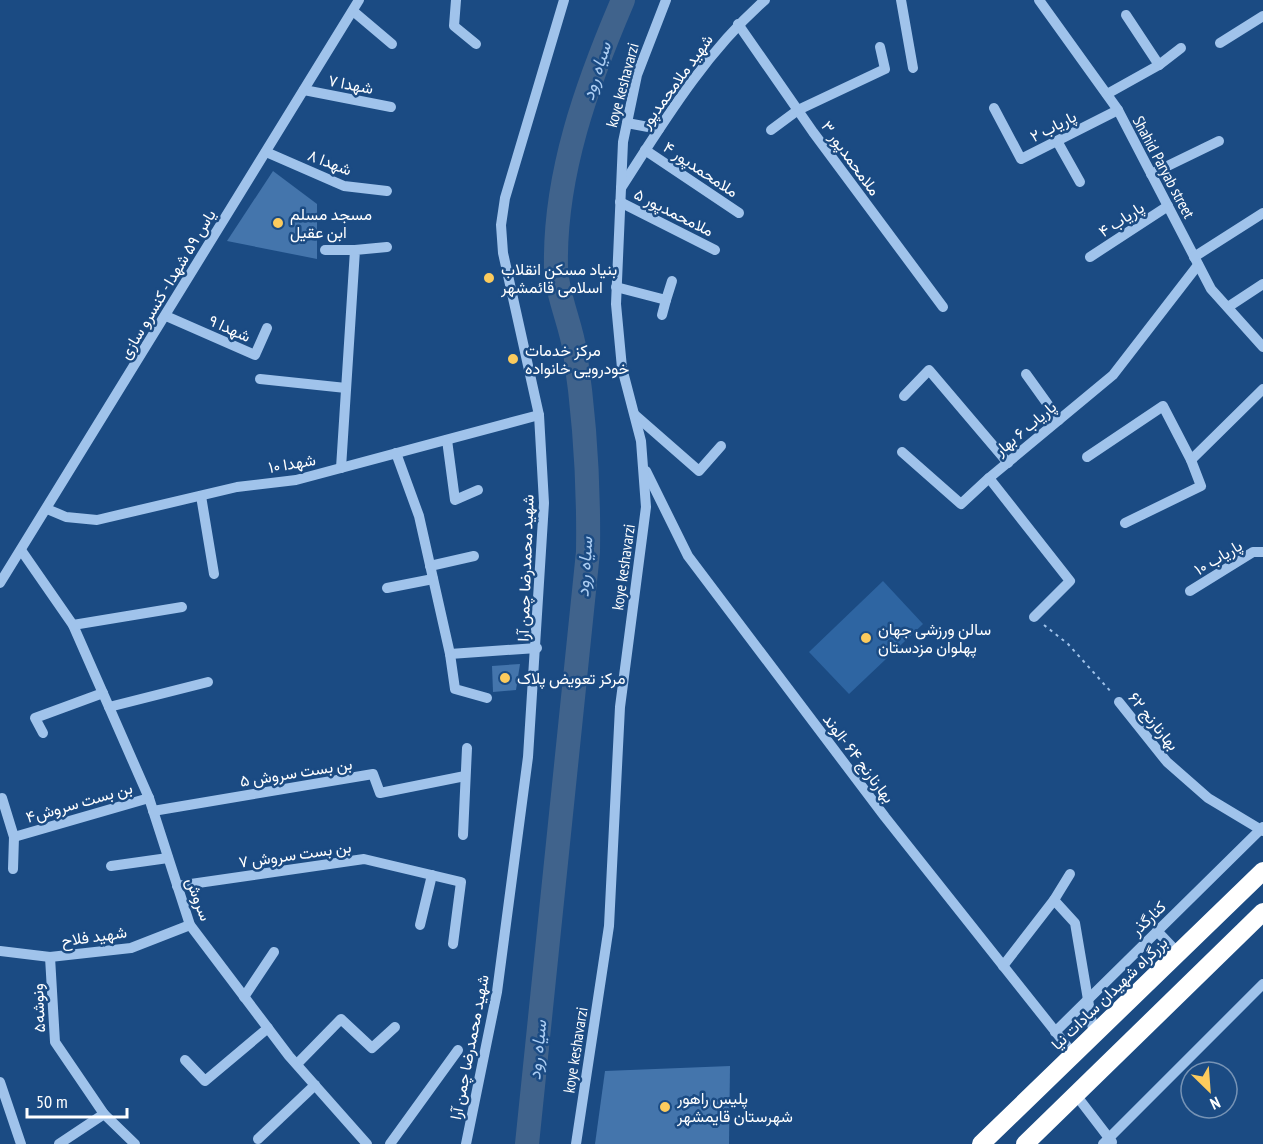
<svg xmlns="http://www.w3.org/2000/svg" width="1263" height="1144" viewBox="0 0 1263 1144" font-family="'PT Sans Narrow',Vazirmatn,sans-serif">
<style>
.green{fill:#2e65a2}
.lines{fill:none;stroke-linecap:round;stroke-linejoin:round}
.river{stroke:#40638c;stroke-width:24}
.building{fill:#4475ac}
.path{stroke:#a0c3eb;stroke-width:2;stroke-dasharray:3 4.5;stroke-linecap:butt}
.minor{stroke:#a0c3eb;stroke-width:10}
.highway{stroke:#fff;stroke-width:18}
.poi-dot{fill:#fccb5d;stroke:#1b4b83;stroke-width:2}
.labels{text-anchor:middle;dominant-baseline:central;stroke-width:5;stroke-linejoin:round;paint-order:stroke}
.street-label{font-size:16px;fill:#fff;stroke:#1b4b83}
.poi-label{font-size:16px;fill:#fff;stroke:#1b4b83;text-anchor:start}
.water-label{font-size:18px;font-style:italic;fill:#accdf2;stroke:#1b4b83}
</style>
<rect width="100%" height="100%" fill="#1b4b83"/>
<path class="green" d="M883,581l40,43 -74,70 -40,-42z"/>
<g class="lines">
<path class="river" d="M527,1144l61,-592c1,-67 -3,-133 -13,-200 -4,-28 -18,-56 -19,-84 -2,-93 31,-184 67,-268"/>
</g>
<g class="building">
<path d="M273,171l44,33v55l-90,-18z"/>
<path d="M520,664l-4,26 -23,2 -1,-26z"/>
<path d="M730,1066l-1,78h-134l10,-73z"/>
</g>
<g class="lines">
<path class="path" d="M1044,625l24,19 44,49"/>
<g class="minor">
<path d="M456,0l-2,26 22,18"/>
<path d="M901,0l12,68"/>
<path d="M1039,0l79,110 93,179 52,58"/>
<path d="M353,11l39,33"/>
<path d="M1126,15l33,50"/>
<path d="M738,24l75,108 130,175"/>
<path d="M1220,43l43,-27"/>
<path d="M304,90l87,17"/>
<path d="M1107,94l52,-29 22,-17"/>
<path d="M994,108l27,51 97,-49"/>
<path d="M627,123l32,6"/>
<path d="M771,130l27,-20 87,-41 -5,-22"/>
<path d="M1057,141l23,41"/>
<path d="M645,150l94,63"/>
<path d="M266,152l78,34 43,5"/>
<path d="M1151,174l68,-33"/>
<path d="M621,188c43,-67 84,-135 144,-188"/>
<path d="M620,202l95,48"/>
<path d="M325,250h30"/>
<path d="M1090,257l78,-51"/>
<path d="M1194,257l69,-44"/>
<path d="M616,287l50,13 6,-19"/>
<path d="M1228,307l35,-23"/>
<path d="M662,315l4,-15"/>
<path d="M166,316l89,39 12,-27"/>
<path d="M1026,374l33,46"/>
<path d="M260,379l86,9"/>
<path d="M904,396l25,-26 79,93"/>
<path d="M635,415l64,56 22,-25"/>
<path d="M447,440l8,60 23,-10"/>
<path d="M902,452l59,52 28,-26"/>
<path d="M396,453l23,63 31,138 87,-6"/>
<path d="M1087,457l76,-51 28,54"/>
<path d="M341,468l14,-218 32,-3"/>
<path d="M646,471l42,85 197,261 189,238"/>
<path d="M201,496l13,78"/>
<path d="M47,509l19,8 31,3 140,-33 59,-7 243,-65"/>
<path d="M1125,523l76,-37 -10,-26 72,-71"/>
<path d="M21,550l52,75 76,173 41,127 99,131 78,88"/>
<path d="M430,566l44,-10"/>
<path d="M0,583l359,-583"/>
<path d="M387,588l46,-9"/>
<path d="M1190,591l63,-39h10"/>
<path d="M1034,617l36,-36 -81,-103 124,-103 85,-110"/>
<path d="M73,625l109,-18"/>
<path d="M450,654l5,35 32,9"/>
<path d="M1119,702l48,60 41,36 55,33"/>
<path d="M109,707l99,-25"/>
<path d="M43,733l-8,-15 68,-25"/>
<path d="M2,798l12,39"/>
<path d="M153,811l220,-37 7,19 85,-17"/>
<path d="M463,835l4,-87"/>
<path d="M111,866l57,-8"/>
<path d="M13,869l1,-32 135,-39"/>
<path d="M177,886l187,-27 97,23 -8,62"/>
<path d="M1054,900l16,-26"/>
<path d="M420,925l12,-50"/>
<path d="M1157,931l21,22"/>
<path d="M0,951l50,6 81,-9 59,-23"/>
<path d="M50,957l5,85 49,72 31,30"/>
<path d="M1003,966l51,-66 21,23 19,112"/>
<path d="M244,997l30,-45"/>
<path d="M1055,1032l208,-205"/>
<path d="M185,1060l20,21 63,-53"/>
<path d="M297,1064l44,-45 31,29 23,-21"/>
<path d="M0,1082l21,62"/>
<path d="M1076,1095l36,47"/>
<path d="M258,1139l57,-54"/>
<path d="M59,1144l45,-30"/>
<path d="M390,1144l68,-94"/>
<path d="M466,1144l31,-152 31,-235 16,-254 -5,-88 -36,-162 -2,-28 4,-27 59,-198"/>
<path d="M576,1144l33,-218 11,-219 26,-200 -5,-66 -19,-73 -6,-64 7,-162 14,-67 29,-75"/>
<path d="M1103,1144l160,-160"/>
</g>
<g class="highway">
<path d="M981,1144l282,-273"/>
<path d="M1025,1144l238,-232"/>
</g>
</g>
<g class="poi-dot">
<circle cx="278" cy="223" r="6"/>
<circle cx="489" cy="278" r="6"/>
<circle cx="513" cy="359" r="6"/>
<circle cx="866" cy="638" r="6"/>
<circle cx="505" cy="678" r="6"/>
<circle cx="665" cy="1107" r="6"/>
</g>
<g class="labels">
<g class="street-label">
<text transform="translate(676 81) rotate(-54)">شهید ملامحمدپور</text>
<text transform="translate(351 84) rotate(11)">شهدا ۷</text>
<text transform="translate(622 85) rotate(-75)">koye keshavarzi</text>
<text transform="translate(1053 126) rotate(-27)">پاریاب ۲</text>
<text transform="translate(851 158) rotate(54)">ملامحمدپور ۳</text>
<text transform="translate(330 162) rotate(21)">شهدا ۸</text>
<text transform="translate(1164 167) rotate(62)">Shahid Paryab street</text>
<text transform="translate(701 169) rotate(34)">ملامحمدپور ۴</text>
<text transform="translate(674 212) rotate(27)">ملامحمدپور ۵</text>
<text transform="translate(1121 219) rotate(-33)">پاریاب ۴</text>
<text transform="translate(167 284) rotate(-59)">یاس ۵۹ شهدا - کنسرو سازی</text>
<text transform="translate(230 328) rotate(24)">شهدا ۹</text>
<text transform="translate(1025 428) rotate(-40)">پاریاب ۶ بهار</text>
<text transform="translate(292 463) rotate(-10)">شهدا ۱۰</text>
<text transform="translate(1218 557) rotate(-31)">پاریاب ۱۰</text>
<text transform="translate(623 567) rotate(-82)">koye keshavarzi</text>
<text transform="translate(525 568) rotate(-88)">شهید محمدرضا چمن آرا</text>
<text transform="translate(1154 721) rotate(51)">بهارنارنج ۶۲</text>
<text transform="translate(859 758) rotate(53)">بهارنارنج ۶۴ -الوند</text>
<text transform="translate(296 772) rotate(-9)">بن بست سروش ۵</text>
<text transform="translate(79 802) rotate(-16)">بن بست سروش۴</text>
<text transform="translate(295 854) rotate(-8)">بن بست سروش ۷</text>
<text transform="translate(199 899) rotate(69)">سروش</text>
<text transform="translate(1148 918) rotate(-44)">کنارگذر</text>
<text transform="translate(94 936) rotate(-8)">شهید فلاح</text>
<text transform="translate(1109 993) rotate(-44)">بزرگراه شهیدان سادات نیا</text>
<text transform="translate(38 1008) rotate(-93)">ونوشه۵</text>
<text transform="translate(469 1047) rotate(-79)">شهید محمدرضا چمن آرا</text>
<text transform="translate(575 1050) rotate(-81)">koye keshavarzi</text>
</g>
<g class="poi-label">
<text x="290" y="214">مسجد مسلم<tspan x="290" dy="18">ابن عقیل</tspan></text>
<text x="501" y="269">بنیاد مسکن انقلاب<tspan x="501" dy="18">اسلامی قائمشهر</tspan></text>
<text x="525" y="350">مرکز خدمات<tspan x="525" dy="18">خودرویی خانواده</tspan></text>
<text x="878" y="629">سالن ورزشی جهان<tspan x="878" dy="18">پهلوان مزدستان</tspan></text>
<text x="517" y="678">مرکز تعویض پلاک</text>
<text x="677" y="1098">پلیس راهور<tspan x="677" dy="18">شهرستان قایمشهر</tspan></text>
</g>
<g class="water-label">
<text transform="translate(596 71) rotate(-72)">سیاه رود</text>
<text transform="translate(584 567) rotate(-86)">سیاه رود</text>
<text transform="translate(537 1050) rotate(-84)">سیاه رود</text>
</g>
</g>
<g transform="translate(1209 1090) rotate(155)"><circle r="28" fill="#1b4b83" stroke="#7693b5" stroke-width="1.5"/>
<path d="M0-4.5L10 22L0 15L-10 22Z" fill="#fccb5d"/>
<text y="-9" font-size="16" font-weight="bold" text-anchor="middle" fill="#ffffff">N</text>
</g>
<path d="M27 1108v9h100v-9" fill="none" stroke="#ffffff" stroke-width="3"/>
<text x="36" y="1108" font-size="18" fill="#ffffff" stroke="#1b4b83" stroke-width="4.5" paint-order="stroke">50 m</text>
</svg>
